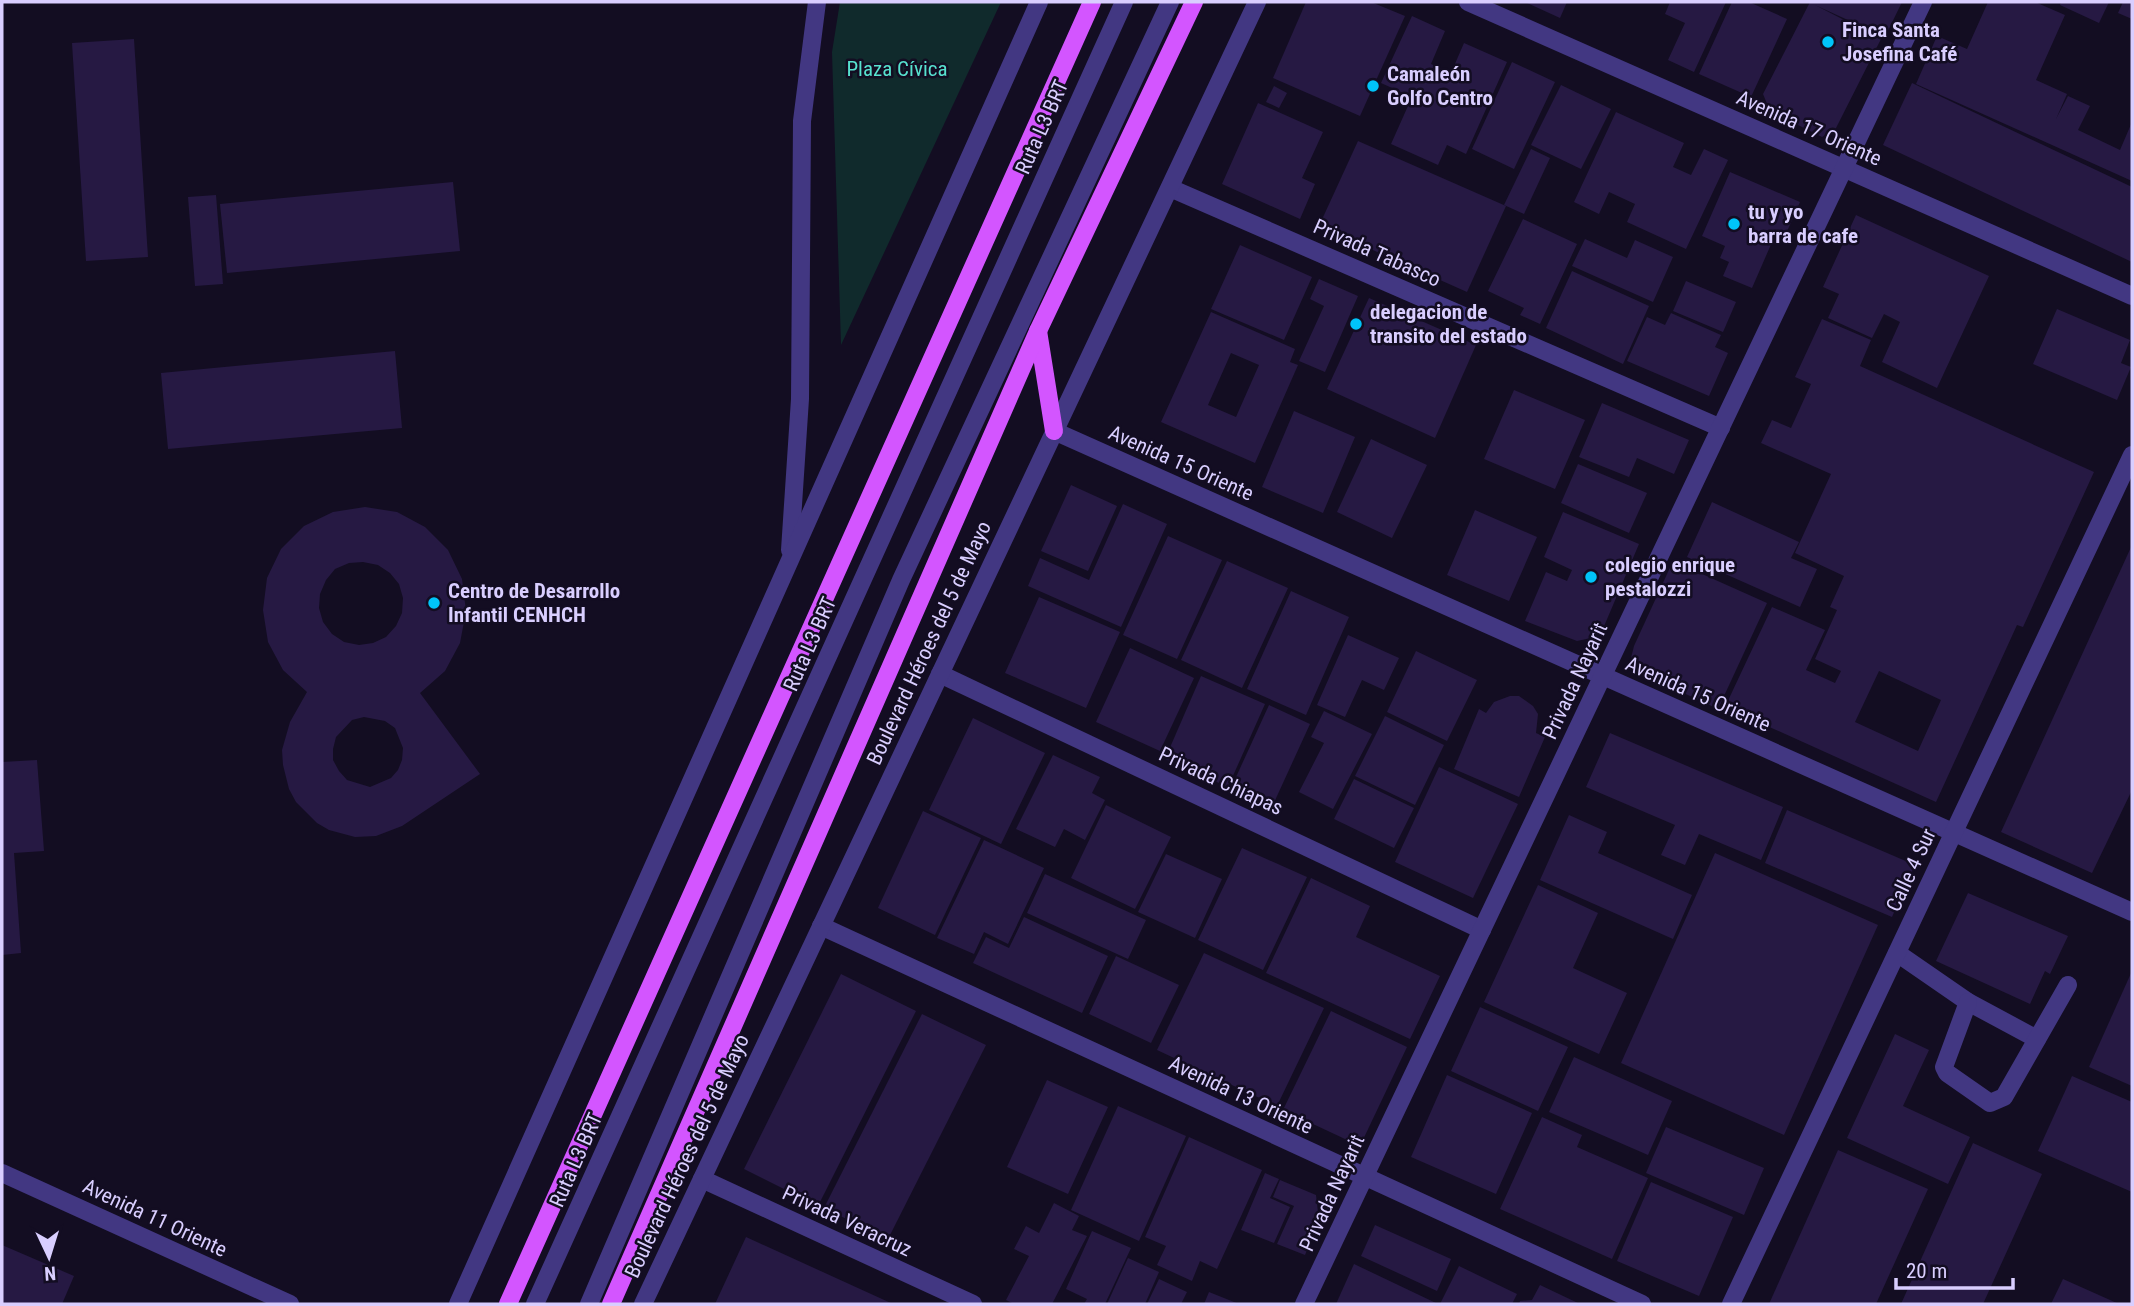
<svg xmlns="http://www.w3.org/2000/svg" width="2134" height="1306" viewBox="0 0 2134 1306" font-family="'Roboto Condensed',sans-serif">
<style>
.green{fill:#102a2c}
.building{fill:#261943;fill-rule:evenodd}
.lines{fill:none;stroke-linecap:round;stroke-linejoin:round}
.minor{stroke:#423782;stroke-width:18}
.major{stroke:#d355ff;stroke-width:18}
.poi-dot{fill:#00c4f9;stroke:#130d22;stroke-width:2.5}
.labels{text-anchor:middle;dominant-baseline:central;stroke-width:5;stroke-linejoin:round;paint-order:stroke}
.poi-label{font-size:21px;font-weight:bold;fill:#d9ceff;stroke:#130d22;text-anchor:start}
.park-label{font-size:21px;fill:#57e1cf;stroke:#130d22}
.street-label{font-size:21px;fill:#d9ceff;stroke:#130d22}
</style>
<rect width="100%" height="100%" fill="#130d22"/>
<path class="green" d="M840,2h161l-160,343 -9,-293z"/>
<g class="building">
<path d="M1306,2h65l34,14 -45,100 -87,-38z"/>
<path d="M1525,2h42l-7,16z"/>
<path d="M1670,2h56l-32,70 -26,-12 17,-37 -20,-9z"/>
<path d="M1732,2h17l38,17 -36,78 -52,-23z"/>
<path d="M1810,2h92l-17,35 -70,-32 66,34 -46,91 -13,7 -52,-26 -7,-17z"/>
<path d="M1988,2h47l30,13 -29,65 31,14 -11,25 12,-23 22,10 -12,24 42,20 12,-28v59l-216,-97 21,-48 30,13z"/>
<path d="M2061,2h48l-10,21 -39,-18z"/>
<path d="M2123,2h9v17l-14,-6z"/>
<path d="M1412,16l33,15 -14,33 20,9 13,-30 43,19 -41,92 -19,-9 -9,20 -47,-21 21,-47 -31,-14z"/>
<path d="M134,39l14,218 -62,4 -14,-218z"/>
<path d="M1512,62l43,20 -41,87 -42,-20z"/>
<path d="M1912,83l220,104v75l-249,-117z"/>
<path d="M1561,85l50,24 -30,60 -50,-24z"/>
<path d="M1274,86l13,7 -8,15 -13,-6z"/>
<path d="M1258,103l65,29 -21,46 13,6 -15,35 -78,-35z"/>
<path d="M1616,112l68,31 -11,24 18,8 13,-26 24,11 -42,89 -59,-27 8,-18 -26,-12 -10,22 -25,-12z"/>
<path d="M1358,141l148,65 -39,86 -148,-66z"/>
<path d="M1531,149l19,9 -26,56 -20,-9z"/>
<path d="M1730,172l70,30 -15,34 -9,-3 -24,55 -29,-12 6,-14 -9,-4 5,-12 -23,-10z"/>
<path d="M453,182l7,69 -233,22 -7,-69z"/>
<path d="M216,195l7,89 -28,2 -7,-89z"/>
<path d="M1856,215l133,61 -52,112 -55,-26 18,-40 -16,-8 -12,24 -44,-20 11,-24 -16,-7z"/>
<path d="M1523,219l54,25 -37,80 -20,-9 4,-7 -36,-17z"/>
<path d="M1585,239l42,19 8,-18 38,17 -20,45 -81,-36z"/>
<path d="M1240,245l72,32 -28,63 -73,-31z"/>
<path d="M1572,271l77,35 -26,58 -77,-36z"/>
<path d="M1319,279l39,17 -33,76 -26,-11 25,-55 -14,-7z"/>
<path d="M1686,281l50,21 -13,30 -50,-21z"/>
<path d="M1369,298l107,47 -41,93 -108,-49z"/>
<path d="M2057,309l73,31 -9,23 10,4 -14,33 -84,-36z"/>
<path d="M1211,312l84,37 -5,13 8,3 -43,98 -94,-41zM1231,353l28,12 -23,52 -28,-12z"/>
<path d="M1671,313l50,22 -6,12 13,6 -19,43 -82,-35 20,-44 18,8z"/>
<path d="M1822,319l49,21 -11,26 234,106 -71,155 -6,-2 -81,177 -211,-95 47,-100 53,23 -19,40 29,13 6,-12 -26,-12 22,-49 -7,-3 14,-31 -49,-23 36,-79 -70,-31 11,-23 19,8 20,-44 -16,-7zM1879,671l62,29 -23,51 -63,-29z"/>
<path d="M395,351l7,77 -234,21 -7,-76z"/>
<path d="M1514,390l71,30 -30,69 -71,-30z"/>
<path d="M1602,403l87,37 -15,34 -37,-16 -8,19 -50,-20z"/>
<path d="M1294,411l61,26 -32,76 -61,-26z"/>
<path d="M1371,439l56,26 -35,73 -55,-26z"/>
<path d="M1578,464l69,29 -18,40 -68,-30z"/>
<path d="M1071,485l46,21 -29,65 -47,-20z"/>
<path d="M1712,502l87,40 -8,16 26,11 -17,38 -113,-50z"/>
<path d="M1123,504l44,20 -46,103 -93,-41 12,-28 49,22z"/>
<path d="M365,507l32,5 28,15 23,23 14,29 4,32 -6,32 -15,28 -25,22 60,81 -78,52 -26,10 -21,1 -26,-7 -12,-7 -21,-21 -7,-13 -6,-24 -1,-15 8,-28 17,-30 -24,-22 -15,-28 -5,-32 4,-32 14,-29 23,-23 29,-14zM363,562l15,3 12,8 9,11 4,14 -1,15 -6,13 -10,11 -13,6 -14,2 -15,-3 -12,-8 -9,-12 -4,-14 1,-14 6,-14 9,-11 14,-6zM364,717l21,4 10,7 8,20 -1,12 -4,10 -7,8 -21,9 -23,-7 -8,-9 -6,-11v-11l3,-12 16,-17z"/>
<path d="M1475,510l62,27 -28,64 -62,-26z"/>
<path d="M1563,512l76,32 -37,87 -11,7 -14,3 -52,-20 21,-49 21,9 5,-11 -28,-13z"/>
<path d="M1168,536l54,24 -45,99 -54,-24z"/>
<path d="M2132,545v245l-40,83 -91,-41z"/>
<path d="M1227,561l61,27 -46,100 -61,-28z"/>
<path d="M1673,561l94,42 -49,106 -84,-39 -3,-12 3,-12z"/>
<path d="M1291,591l58,26 -43,98 -59,-26z"/>
<path d="M1039,597l81,35 -34,76 -81,-35z"/>
<path d="M1348,635l51,23 -15,32 -22,-10 -17,37 -28,-12z"/>
<path d="M1130,648l64,30 -34,73 -64,-29z"/>
<path d="M1416,651l61,29 -30,61 -60,-29z"/>
<path d="M1201,676l64,28 -37,83 -63,-28z"/>
<path d="M1510,696h9l14,10 5,8 -2,19 9,4 -26,60 -65,-28 25,-60 7,4 8,-11z"/>
<path d="M1269,705l41,19 -38,83 -41,-19z"/>
<path d="M1324,711l48,23 -39,75 -34,-17 25,-49 -13,-6z"/>
<path d="M1385,716l59,29 -29,60 -60,-29z"/>
<path d="M973,718l72,35 -44,91 -72,-34z"/>
<path d="M1610,733l173,74 -22,53 -62,-26 -14,31 -24,-10 14,-30 -89,-38z"/>
<path d="M1053,755l47,22 -8,16 13,7 -20,40 -21,-11 -9,18 -39,-18z"/>
<path d="M37,760l7,91 -30,2 7,100 -19,2v-193z"/>
<path d="M1439,767l79,37 -45,94 -78,-36z"/>
<path d="M1354,779l60,29 -20,40 -60,-29z"/>
<path d="M1106,805l65,32 -36,72 -64,-31z"/>
<path d="M1787,810l128,55 -23,52 -127,-54z"/>
<path d="M923,811l58,27 -46,97 -57,-27z"/>
<path d="M1569,815l38,17 -9,21 94,42 -19,44 -133,-59z"/>
<path d="M984,840l60,28 -36,76 -24,-12 -10,22 -37,-16z"/>
<path d="M1242,848l65,29 -44,93 -65,-30z"/>
<path d="M1715,853l163,72 -94,210 -163,-72z"/>
<path d="M1166,854l56,25 -27,59 -57,-26z"/>
<path d="M1045,874l101,46 -18,39 -101,-46z"/>
<path d="M1311,878l59,28 -14,31 84,39 -30,63 -144,-66z"/>
<path d="M1538,885l60,28 -25,55 54,25 -28,61 -115,-52z"/>
<path d="M1968,893l100,43 -18,38 -5,-3 -15,33 -94,-43z"/>
<path d="M1024,917l84,39 -26,57 -109,-50 13,-26 23,11z"/>
<path d="M1204,953l120,55 -47,98 -120,-56z"/>
<path d="M1116,956l63,29 -28,58 -62,-29z"/>
<path d="M2132,971v115l-43,-19z"/>
<path d="M841,974l75,37 -98,195 -74,-37z"/>
<path d="M1480,1007l88,40 -30,64 -87,-40z"/>
<path d="M1331,1011l76,36 -47,99 -77,-36z"/>
<path d="M922,1014l64,31 -98,194 -64,-31z"/>
<path d="M1895,1034l34,16 -26,56 67,31 -22,47 -101,-46z"/>
<path d="M1574,1057l98,44 -24,54 -99,-43z"/>
<path d="M1447,1075l85,38 -36,81 -85,-37z"/>
<path d="M2072,1076l60,26v90l-94,-41z"/>
<path d="M1047,1080l61,27 -40,87 -61,-27z"/>
<path d="M1118,1106l68,30 -47,105 -68,-31z"/>
<path d="M1542,1117l40,18 -5,12 71,31 -36,81 -112,-50z"/>
<path d="M1666,1127l98,41 -20,47 -98,-42z"/>
<path d="M1189,1137l73,33 -45,99 -17,-8 -8,20 -35,-16 9,-19 -21,-9z"/>
<path d="M1973,1143l69,31 -59,130h-82z"/>
<path d="M1838,1150l90,39 -52,115h-107z"/>
<path d="M1265,1173l14,6 -9,19 20,9 -16,36 -33,-13z"/>
<path d="M1280,1180l36,15 3,26 -14,34 -28,-11 17,-38 -21,-9z"/>
<path d="M1651,1182l82,35 -34,79 -82,-35z"/>
<path d="M1054,1203l25,13 -7,14 15,6 -35,68h-38l-8,-4 23,-44 -15,-7 12,-23 13,7z"/>
<path d="M1375,1225l76,34 -14,32 -76,-35z"/>
<path d="M1092,1231l39,17 -26,56h-21l3,-5 -21,-10z"/>
<path d="M746,1237l147,67h-178z"/>
<path d="M2,1245l72,31 -12,28h-60z"/>
<path d="M1128,1258l31,14 -14,32h-38z"/>
<path d="M1354,1264l84,40h-102z"/>
<path d="M1459,1266l58,28 -5,10h-72z"/>
<path d="M1159,1279l28,13 -6,12h-34z"/>
<path d="M2063,1279l56,25h-68z"/>
<path d="M1540,1285l40,19h-61l1,-3 12,-1z"/>
<path d="M1209,1292l30,12h-35z"/>
</g>
<g class="lines">
<g class="minor">
<path d="M1468,2l664,294"/>
<path d="M1170,188l551,240"/>
<path d="M1054,431l1078,481"/>
<path d="M790,550l10,-151 2,-278 15,-119"/>
<path d="M940,674l542,256"/>
<path d="M821,926l821,378"/>
<path d="M1897,953l71,49 69,37"/>
<path d="M1968,1002l-24,65 3,6 43,30 14,-6 64,-112"/>
<path d="M2,1173l288,131"/>
<path d="M702,1179l271,125"/>
<path d="M458,1304l581,-1302"/>
<path d="M535,1304l589,-1302"/>
<path d="M589,1304l312,-724 269,-578"/>
<path d="M643,1304l614,-1302"/>
<path d="M1304,1304l619,-1302"/>
<path d="M1731,1304l401,-849"/>
</g>
<g class="major">
<path d="M1038,331l16,100"/>
<path d="M508,1304l584,-1302"/>
<path d="M611,1304l427,-973 156,-329"/>
</g>
</g>
<g class="poi-dot">
<circle cx="1828" cy="42" r="7"/>
<circle cx="1373" cy="86" r="7"/>
<circle cx="1734" cy="224" r="7"/>
<circle cx="1356" cy="324" r="7"/>
<circle cx="1591" cy="577" r="7"/>
<circle cx="434" cy="603" r="7"/>
</g>
<g class="labels">
<g class="poi-label">
<text x="1842" y="30">Finca Santa<tspan x="1842" dy="24">Josefina Café</tspan></text>
<text x="1387" y="74">Camaleón<tspan x="1387" dy="24">Golfo Centro</tspan></text>
<text x="1748" y="212">tu y yo<tspan x="1748" dy="24">barra de cafe</tspan></text>
<text x="1370" y="312">delegacion de<tspan x="1370" dy="24">transito del estado</tspan></text>
<text x="1605" y="565">colegio enrique<tspan x="1605" dy="24">pestalozzi</tspan></text>
<text x="448" y="591">Centro de Desarrollo<tspan x="448" dy="24">Infantil CENHCH</tspan></text>
</g>
<g class="park-label">
<text x="897" y="69">Plaza Cívica</text>
</g>
<g class="street-label">
<text transform="translate(1042 127) rotate(-66)">Ruta L3 BRT</text>
<text transform="translate(1809 128) rotate(24)">Avenida 17 Oriente</text>
<text transform="translate(1377 253) rotate(24)">Privada Tabasco</text>
<text transform="translate(1181 463) rotate(24)">Avenida 15 Oriente</text>
<text transform="translate(929 643) rotate(-65)">Boulevard Héroes del 5 de Mayo</text>
<text transform="translate(810 644) rotate(-66)">Ruta L3 BRT</text>
<text transform="translate(1575 681) rotate(-65)">Privada Nayarit</text>
<text transform="translate(1698 694) rotate(24)">Avenida 15 Oriente</text>
<text transform="translate(1221 781) rotate(25)">Privada Chiapas</text>
<text transform="translate(1911 870) rotate(-65)">Calle 4 Sur</text>
<text transform="translate(1241 1095) rotate(25)">Avenida 13 Oriente</text>
<text transform="translate(687 1156) rotate(-65)">Boulevard Héroes del 5 de Mayo</text>
<text transform="translate(576 1160) rotate(-66)">Ruta L3 BRT</text>
<text transform="translate(1332 1193) rotate(-65)">Privada Nayarit</text>
<text transform="translate(155 1218) rotate(25)">Avenida 11 Oriente</text>
<text transform="translate(847 1221) rotate(25)">Privada Veracruz</text>
</g>
</g>
<rect width="2134" height="1306" fill="none" stroke="#d9ceff" stroke-width="7"/>
<g transform="translate(49 1257) rotate(176)" stroke="#130d22" stroke-width="5" paint-order="stroke">
<path d="M0-5L12 26L0 18L-12 26Z" fill="#d9ceff"/>
<text y="-10" font-size="19" font-weight="bold" text-anchor="middle" fill="#d9ceff">N</text>
</g>
<path d="M1896 1278v10h117v-10" fill="none" stroke="#d9ceff" stroke-width="3.5"/>
<text x="1906" y="1278" font-size="21" fill="#d9ceff" stroke="#130d22" stroke-width="5" paint-order="stroke">20 m</text>
</svg>
